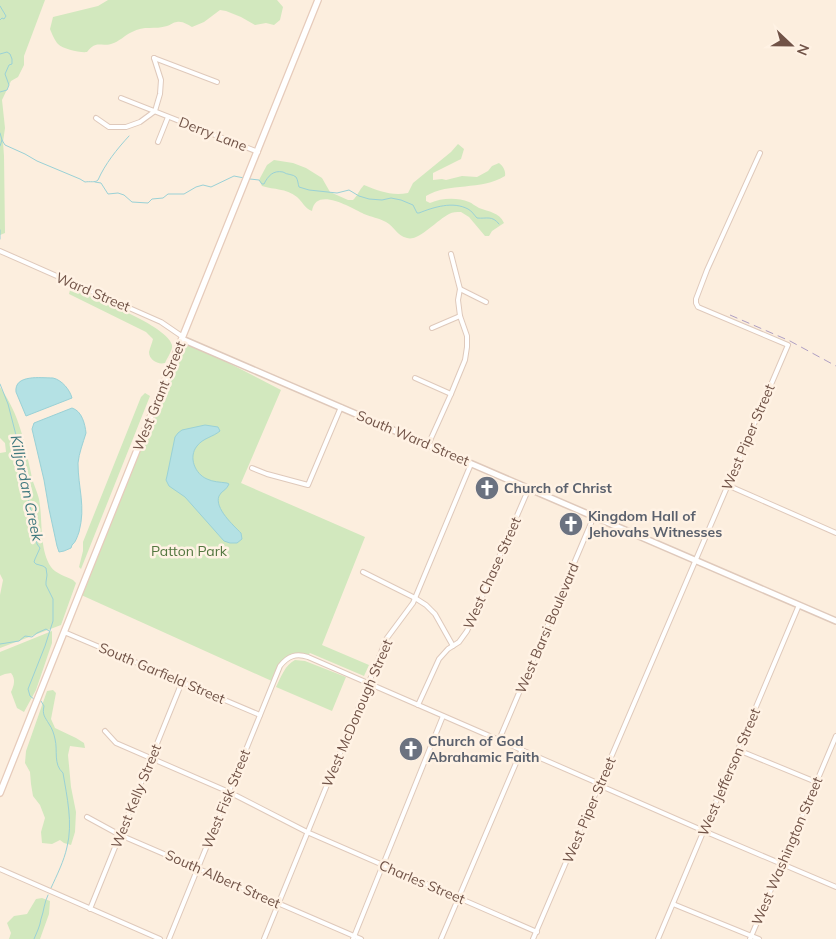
<svg xmlns="http://www.w3.org/2000/svg" width="836" height="939" viewBox="0 0 836 939" font-family="Mulish,sans-serif">
<style>
.green{fill:#d2e8be}
.water{fill:#b4e1e4;stroke:#9ad1d6}
.lines{fill:none;stroke-linecap:round;stroke-linejoin:round}
.stream{stroke:#9ad1d6;stroke-width:1}
.minor-casing{stroke:#dfc9bb;stroke-width:6}
.tertiary-casing{stroke:#dfc9bb;stroke-width:8}
.secondary-casing{stroke:#e6cbbb;stroke-width:8}
.minor{stroke:#fff;stroke-width:4}
.tertiary{stroke:#fff;stroke-width:5}
.secondary{stroke:#fff;stroke-width:5.5}
.rail{stroke:#af9fc3;stroke-width:1;stroke-dasharray:8 5;stroke-linecap:butt}
.labels{text-anchor:middle;dominant-baseline:central;stroke-width:5;stroke-linejoin:round;paint-order:stroke}
.street-label{font-size:14px;fill:#715347;stroke:#fff2e4}
.worship-label{font-size:14px;font-weight:bold;fill:#5b616d;stroke:#fff2e4;text-anchor:start}
.park-label{font-size:14px;fill:#547740;stroke:#fff2e4}
.water-label{font-size:15px;font-style:italic;fill:#3f787e;stroke:#fff2e4}
</style>
<rect width="100%" height="100%" fill="#fceede"/>
<g class="green">
<path d="M0,0h45l-21,56v9l-6,12 -7,4 -9,19 3,28 -2,14 1,14 1,77 -5,2z"/>
<path d="M108,0h169l6,7 -3,13 -6,5 -8,-2 -11,2 -14,-8 -15,-6 -6,-1 -16,12 -12,5c-4,-2 -9,-6 -15,-5 -4,0 -6,3 -10,4 -12,4 -23,-1 -35,6 -7,3 -13,10 -21,12 -12,3 -14,-4 -24,8 -7,1 -24,-3 -29,-8 -3,-3 -6,-10 -8,-15l3,-12 45,-11z"/>
<path d="M458,144l6,5 -3,10 -28,14v7l9,-1 4,1 16,-4 15,1 11,-6 4,-5 7,-3c4,3 7,8 6,13 -24,15 -56,6 -79,20v5l4,2c11,-5 27,-6 39,-1 3,1 6,4 10,6 10,4 20,4 25,15l-12,8 -3,5h-4l-16,-19 -8,-5c-5,0 -8,0 -12,2 -12,6 -31,28 -42,24 -11,-3 -12,-11 -21,-16 -7,-4 -15,-5 -22,-8 -13,-6 -48,-28 -52,-3 -8,-3 -9,-9 -15,-14 -12,-9 -22,-7 -35,-11l-3,-6 8,-15 7,-5 19,3 13,5 16,10 8,14 18,8h5c5,-5 6,-10 11,-15 15,6 27,11 44,8l5,-10 38,-31z"/>
<path d="M74,289c18,8 94,37 98,56 1,5 -5,13 -7,18 -7,2 -16,-3 -16,-11 1,-4 3,-9 4,-13l-7,-7 -77,-38 1,-4z"/>
<path d="M182,339l99,51 -40,93 124,54 -43,108 47,20 -5,11 -54,-23 -3,3 -3,-1 -18,4 -12,23 -195,-88z"/>
<path d="M0,387c20,29 24,54 31,86 1,9 6,17 8,26 4,21 0,50 12,68 4,6 16,10 22,13l3,3 -15,42 -61,23v-53l3,-15 -3,-6v-121l6,-1 -1,-9 -5,-5z"/>
<path d="M145,393l5,3 -69,173 -2,-2 4,-16v-9l58,-145z"/>
<path d="M52,631v12l-16,47 -12,22 -7,-4 -6,-16c3,-6 5,-13 0,-19l-6,1 -5,2v-24z"/>
<path d="M295,660l10,1 41,16 -14,34 -56,-24c5,-10 9,-22 19,-27z"/>
<path d="M53,690l3,3 -5,26 4,9 21,10 8,5 1,5 -15,-2 -2,9 3,32 5,25 -1,20 -4,13 -7,-2 -4,-3 -8,4 -10,-1 -1,-11 4,-14 -5,-13 -7,-9 -2,-12 -1,-12 -5,-9 1,-12 21,-60z"/>
<path d="M42,898l8,3 -1,13 -9,25h-31l2,-6 -4,-10 7,-7 13,-2 9,-15z"/>
</g>
<g class="water">
<path d="M53,378c9,2 17,12 19,20l-46,18 -10,-24c-2,-18 25,-14 37,-14z"/>
<path d="M72,408c10,3 13,16 14,25 -3,10 -7,20 -8,30 0,25 8,43 1,69 -2,5 -3,10 -7,13l-1,3 -7,3 -5,1 -2,-6 -8,-37 -5,-29 -12,-51 2,-6z"/>
<path d="M205,425l13,2 2,4c-7,6 -17,7 -23,15 -9,11 -2,28 10,33 6,3 13,3 20,4l2,1c-2,6 -8,7 -10,12 -5,12 15,30 22,37l1,6 -5,4h-7l-6,-2 -39,-44 -16,-11 -3,-6 1,-4 8,-39 3,-4 4,-3z"/>
</g>
<g class="lines">
<g class="stream">
<path d="M0,6l6,10 -2,3 -2,-1 -2,2"/>
<path d="M0,54l7,-2 3,2 2,5v5l-3,1 -4,9 4,11 -2,5 -7,2"/>
<path d="M0,133l2,7 -2,6"/>
<path d="M2,140l3,5 20,9 12,7 43,18 5,3c5,-1 10,1 13,-2 7,-16 19,-31 31,-44"/>
<path d="M250,179l9,1 3,4h2c4,-8 9,-14 19,-12 4,3 10,2 13,5 2,3 2,7 3,10l10,3 28,3 12,-3 10,6 10,3 13,1 9,-2 10,2 12,5 4,8h2c15,-6 34,-12 49,-4 4,2 6,6 9,9 10,1 15,-3 22,6"/>
<path d="M95,182l6,1 7,11 10,-1 6,2 8,7 16,1 4,-4 11,-1 5,-4h16l12,-7 7,-2 8,2 23,-11 10,2"/>
<path d="M0,230v9"/>
<path d="M0,384l8,20 9,35 7,17 2,33 7,30 4,25 3,4 -5,11 -1,3 2,2 7,2 3,2 1,7 -1,7v3l7,14v22l-8,25 -17,43 2,7 4,3"/>
<path d="M0,644l19,-3 6,-5 7,1 5,-4 9,-4 3,2"/>
<path d="M41,701l3,5c-2,9 1,11 5,18 3,4 5,10 6,15 3,12 -2,25 8,34 4,24 10,50 4,74 -3,14 -10,28 -16,41"/>
<path d="M34,939c3,-7 6,-13 7,-20 3,-8 3,-16 7,-24"/>
</g>
<g class="minor-casing">
<g id="minor">
<path d="M154,58l63,24"/>
<path d="M121,98l137,54"/>
<path d="M96,118l13,9h17l14,-5 15,-11 5,-17 1,-14 -7,-22"/>
<path d="M158,142l10,-25"/>
<path d="M0,251l161,71 22,15"/>
<path d="M460,289l26,13"/>
<path d="M432,328l28,-12"/>
<path d="M415,378l36,16"/>
<path d="M428,445l23,-51 14,-34 2,-13v-11l-7,-20 -2,-16 2,-11 -9,-35"/>
<path d="M252,468l15,6 41,11 33,-78"/>
<path d="M727,485l109,48"/>
<path d="M363,572l52,26 11,7 9,9 18,32"/>
<path d="M64,632l196,83"/>
<path d="M418,705l21,-46 9,-10 11,-7 8,-11 62,-143"/>
<path d="M105,731l11,12 113,49 78,40 230,100"/>
<path d="M499,740l95,-224"/>
<path d="M738,750l78,32"/>
<path d="M87,817l33,18 241,104"/>
<path d="M0,869l160,70"/>
<path d="M673,904l86,35"/>
<path d="M90,909l92,-227"/>
<path d="M169,939l111,-273c8,-10 16,-13 28,-9l285,124 8,5 103,45 132,56"/>
<path d="M264,939l123,-301 26,-35 58,-139"/>
<path d="M353,939l90,-223"/>
<path d="M441,939l81,-190"/>
<path d="M533,939l255,-594 -90,-38 -2,-4v-4l11,-29 53,-117"/>
<path d="M658,939l141,-334"/>
<path d="M750,939l86,-203"/>
</g>
</g>
<g class="tertiary-casing">
<path id="tertiary" d="M182,339l654,282"/>
</g>
<g class="secondary-casing">
<path id="secondary" d="M0,793l86,-216 232,-577"/>
</g>
<use href="#minor" class="minor"/>
<use href="#tertiary" class="tertiary"/>
<use href="#secondary" class="secondary"/>
<path class="rail" d="M730,315l60,26 46,25"/>
</g>
<defs>
<g id="church-disc" transform="scale(1.25)"><circle r="9.5" fill="#6b7280" stroke="#fff2e4"/><path d="M-1.2-6h2.4v3.5h3.3v2.4h-3.3V6h-2.4V-.1h-3.3v-2.4h3.3Z" fill="#fff"/></g>
</defs>
<g fill-rule="evenodd">
<use href="#church-disc" x="487" y="488"/>
<use href="#church-disc" x="571" y="524"/>
<use href="#church-disc" x="411" y="749"/>
</g>
<g class="labels">
<g class="street-label">
<text transform="translate(213 134) rotate(21)">Derry Lane</text>
<text transform="translate(93 292) rotate(23)">Ward Street</text>
<text transform="translate(159 396) rotate(-68)">West Grant Street</text>
<text transform="translate(748 437) rotate(-67)">West Piper Street</text>
<text transform="translate(413 438) rotate(23)">South Ward Street</text>
<text transform="translate(492 573) rotate(-66)">West Chase Street</text>
<text transform="translate(547 628) rotate(-67)">West Barsi Boulevard</text>
<text transform="translate(162 673) rotate(23)">South Garfield Street</text>
<text transform="translate(357 713) rotate(-67)">West McDonough Street</text>
<text transform="translate(729 772) rotate(-67)">West Jefferson Street</text>
<text transform="translate(136 796) rotate(-68)">West Kelly Street</text>
<text transform="translate(226 799) rotate(-68)">West Fisk Street</text>
<text transform="translate(589 810) rotate(-67)">West Piper Street</text>
<text transform="translate(787 851) rotate(-67)">West Washington Street</text>
<text transform="translate(223 879) rotate(24)">South Albert Street</text>
<text transform="translate(422 882) rotate(23)">Charles Street</text>
</g>
<g class="worship-label">
<text x="504" y="488">Church of Christ</text>
<text x="588" y="516">Kingdom Hall of<tspan x="588" dy="16">Jehovahs Witnesses</tspan></text>
<text x="428" y="741">Church of God<tspan x="428" dy="16">Abrahamic Faith</tspan></text>
</g>
<g class="park-label">
<text x="189" y="551">Patton Park</text>
</g>
<g class="water-label">
<text transform="translate(27 488) rotate(78)">Killjordan Creek</text>
</g>
</g>
<g transform="translate(791 45) rotate(112)" stroke="#fff2e4" stroke-width="4" paint-order="stroke">
<path d="M0-4L9 19L0 12L-9 19Z" fill="#715347"/>
<text y="-8" font-size="14" font-weight="bold" text-anchor="middle" fill="#715347">N</text>
</g>
</svg>
